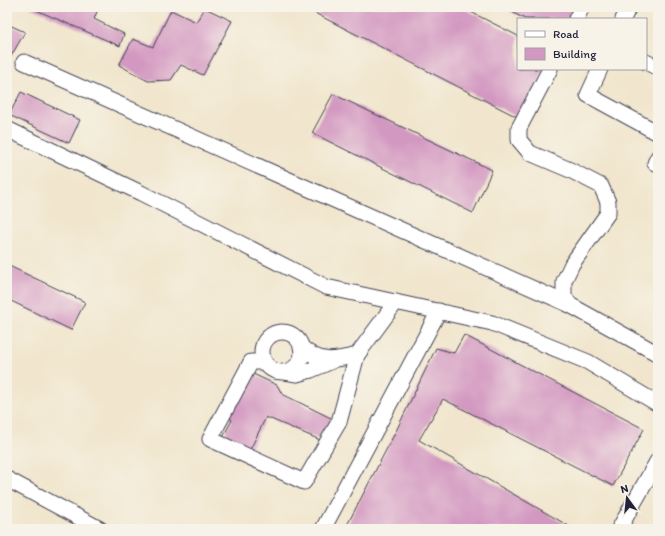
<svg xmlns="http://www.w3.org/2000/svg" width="665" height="536" viewBox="0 0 665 536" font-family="Itim,sans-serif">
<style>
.building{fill:#d398c1}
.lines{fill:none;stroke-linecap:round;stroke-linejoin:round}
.minor-casing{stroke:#413f51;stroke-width:17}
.minor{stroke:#fff;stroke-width:15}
</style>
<rect width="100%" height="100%" fill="#f7f3e8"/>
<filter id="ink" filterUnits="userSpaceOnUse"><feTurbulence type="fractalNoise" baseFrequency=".025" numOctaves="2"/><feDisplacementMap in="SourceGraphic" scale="8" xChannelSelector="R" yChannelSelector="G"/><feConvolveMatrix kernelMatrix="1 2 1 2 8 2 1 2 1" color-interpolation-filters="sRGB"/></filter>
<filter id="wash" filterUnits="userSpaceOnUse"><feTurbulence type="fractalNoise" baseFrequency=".012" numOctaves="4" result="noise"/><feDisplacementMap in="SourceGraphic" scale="16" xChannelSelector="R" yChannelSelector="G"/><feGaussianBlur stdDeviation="0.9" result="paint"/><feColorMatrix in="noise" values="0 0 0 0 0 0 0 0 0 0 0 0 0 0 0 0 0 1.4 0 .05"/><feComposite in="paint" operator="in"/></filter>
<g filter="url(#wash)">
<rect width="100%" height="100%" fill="#f1e6cd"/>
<g id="blocks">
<g class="building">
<path d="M29,7h70l-5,12 30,15 -4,12z"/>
<path d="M303,7h158l57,29v33h27l-26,49z"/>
<path d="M502,7h74l-6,12h-45z"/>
<path d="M205,8l27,13 -29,54 -22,-10 -10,15 -23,1 -29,-16 14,-26 20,8 18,-37 25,12z"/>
<path d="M7,24l18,8 -18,31z"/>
<path d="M21,92l59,28 -11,23 -60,-28z"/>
<path d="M333,94l159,76 -19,43 -161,-80z"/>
<path d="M7,265l78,37 -14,28 -64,-31z"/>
<path d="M464,335l180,94 -31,57 -170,-87 -24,41 155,89h-229l52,-100 39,-81 18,5z"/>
<path d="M253,374l24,11 5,9 55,27 -12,21 -59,-25 -19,39 -26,-15 11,-21 -4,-4z"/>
</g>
</g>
</g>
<g filter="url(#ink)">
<use href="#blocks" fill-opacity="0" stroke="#413f51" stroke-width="1"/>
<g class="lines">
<g class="minor-casing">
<g id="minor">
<path d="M576,19l6,-12"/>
<path d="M623,19l6,-12"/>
<path d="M24,62l546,243"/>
<path d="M646,62l12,6"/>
<path d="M550,69l-31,59v12l11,13 40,17 31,16 7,16v11l-36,51 -8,17v15l6,9 88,49"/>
<path d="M600,69l-12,26 70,38"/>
<path d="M7,129l134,64 185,94 166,36 96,39 70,42"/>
<path d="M655,163l3,-6"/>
<circle cx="282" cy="352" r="20"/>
<path d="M301,347c21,17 31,14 56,8l39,-53"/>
<path d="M264,362h-13l-41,77 94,43 35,-60 18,-67"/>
<path d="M285,372l12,2 14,-4 21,-9"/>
<path d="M7,479l93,50"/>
<path d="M323,529l116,-218"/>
<path d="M619,529l39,-69"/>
</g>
</g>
<use href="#minor" class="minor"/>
</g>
</g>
<rect width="665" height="536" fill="none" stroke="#f7f3e8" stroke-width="24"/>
<rect x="517" y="18" width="130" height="52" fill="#f7f3e8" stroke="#a29fa3"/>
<rect x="525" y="31" width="20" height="6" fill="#ffffff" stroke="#a29fa3"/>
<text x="553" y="38" font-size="12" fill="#22223b">Road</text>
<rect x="525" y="48" width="20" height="12" fill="#d398c1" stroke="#a29fa3"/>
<text x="553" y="58" font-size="12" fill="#22223b">Building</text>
<g transform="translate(627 498) rotate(345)" stroke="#f7f3e8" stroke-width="3" paint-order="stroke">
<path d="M0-3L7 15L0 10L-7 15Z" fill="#22223b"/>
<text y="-6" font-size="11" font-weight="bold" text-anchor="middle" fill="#22223b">N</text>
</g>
</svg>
